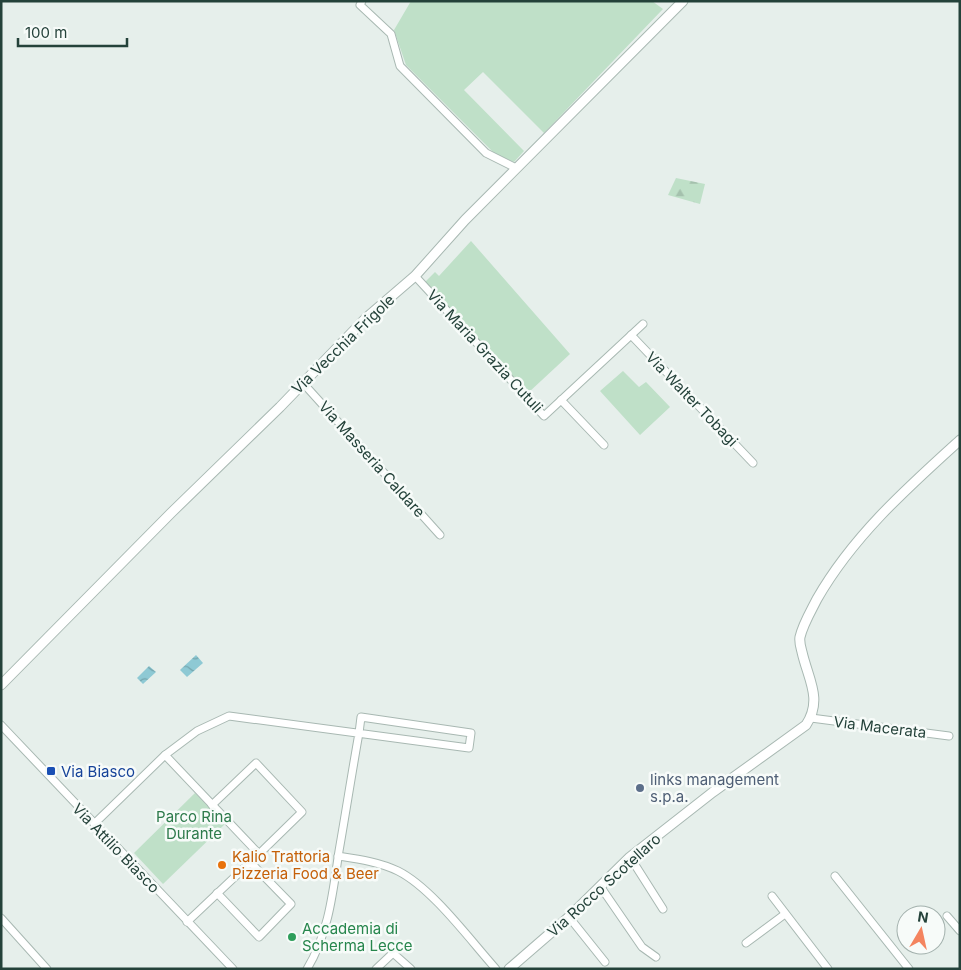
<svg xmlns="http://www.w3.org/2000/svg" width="961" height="970" viewBox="0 0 961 970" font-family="Inter,sans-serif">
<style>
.green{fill:#bfe0c8}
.forest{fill:url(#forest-firs)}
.water{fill:url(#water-waves)}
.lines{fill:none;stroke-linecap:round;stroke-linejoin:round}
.minor-casing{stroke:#a8b8b2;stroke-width:9}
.tertiary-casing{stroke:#a8b8b2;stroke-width:11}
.minor{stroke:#fff;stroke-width:7}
.tertiary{stroke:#fff;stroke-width:9}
.transit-dot{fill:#1a4fb4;stroke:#f7fbf9;stroke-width:2}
.service-dot{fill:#5c6f8a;stroke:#f7fbf9;stroke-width:2}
.food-dot{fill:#e8710a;stroke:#f7fbf9;stroke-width:2}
.leisure-dot{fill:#2e9e5b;stroke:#f7fbf9;stroke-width:2}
.labels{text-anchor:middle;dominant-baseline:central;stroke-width:5;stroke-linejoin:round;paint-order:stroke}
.street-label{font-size:15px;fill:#24423a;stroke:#f7fbf9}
.transit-label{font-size:15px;fill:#164399;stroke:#f7fbf9;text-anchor:start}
.service-label{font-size:15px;fill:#4e5e75;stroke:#f7fbf9;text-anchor:start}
.park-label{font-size:15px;fill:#2d7a4b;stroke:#f7fbf9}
.food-label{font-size:15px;fill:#c56008;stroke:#f7fbf9;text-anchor:start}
.leisure-label{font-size:15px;fill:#27864d;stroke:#f7fbf9;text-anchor:start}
</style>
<defs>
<pattern id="forest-firs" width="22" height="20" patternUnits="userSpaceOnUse" patternTransform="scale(1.25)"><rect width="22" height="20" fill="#bfe0c8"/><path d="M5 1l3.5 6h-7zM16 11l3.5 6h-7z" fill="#a4c1ad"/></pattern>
<pattern id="water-waves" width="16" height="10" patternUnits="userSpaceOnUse" patternTransform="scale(1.25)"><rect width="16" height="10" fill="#8ec9d4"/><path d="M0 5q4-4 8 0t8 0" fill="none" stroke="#74a5ad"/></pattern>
</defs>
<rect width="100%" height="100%" fill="#e6efeb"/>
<g class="green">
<path d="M411,1h241l11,8 -119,124 -61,-61 -19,18 60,61 -10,11 -19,-8 -89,-89 -12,-35z"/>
<path d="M471,241l99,113 -42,39 -103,-111 10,-10 4,4z"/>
<path d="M623,371l16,16 7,-5 24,25 -30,28 -40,-44z"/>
<path d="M195,793l30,31 -62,60 -29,-31z"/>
</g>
<path class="forest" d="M676,178l29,6 -5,20 -32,-9z"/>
<g class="water">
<path d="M196,655l7,8 -16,14 -7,-7z"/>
<path d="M149,666l7,6 -13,12 -6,-6z"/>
</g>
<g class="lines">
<g class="minor-casing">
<g id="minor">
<path d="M362,1l-2,4 31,29 9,32 86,87 30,15"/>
<path d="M415,276l129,140 99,-92"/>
<path d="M631,335l122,128"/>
<path d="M303,383l137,152"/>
<path d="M561,400l43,45"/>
<path d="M811,718l138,18"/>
<path d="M1,725l232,244"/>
<path d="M165,755l94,99 -72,68"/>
<path d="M212,805l44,-42 46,49 -43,42"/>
<path d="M94,824l71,-69 32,-24 32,-15 240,32 2,-15 -110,-16 -2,16c-7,39 -13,78 -20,118 -6,40 -10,82 -32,118"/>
<path d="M338,856c20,3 42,6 60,15 34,17 72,69 98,98"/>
<path d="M630,857l33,52"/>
<path d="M835,876l74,93"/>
<path d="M600,886l42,61 14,10"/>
<path d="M217,893l42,44 32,-33 -41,-42"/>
<path d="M772,896l56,73"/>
<path d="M947,916l13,15"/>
<path d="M569,917l36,45"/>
<path d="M1,918l46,51"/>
<path d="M746,943l39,-29"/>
<path d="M376,969l17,-16 18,16"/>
</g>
</g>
<g class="tertiary-casing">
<g id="tertiary">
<path d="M1,685l170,-172 109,-106 85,-88 50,-43 50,-56 218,-219"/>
<path d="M509,969l60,-52 61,-60 83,-65 93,-67c17,-26 2,-46 -4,-73 -1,-4 -3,-10 -2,-15 3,-13 11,-26 17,-38 36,-63 90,-111 143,-159"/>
</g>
</g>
<use href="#minor" class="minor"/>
<use href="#tertiary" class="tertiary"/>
</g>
<rect class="transit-dot" x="46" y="766" width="10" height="10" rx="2.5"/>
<circle class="service-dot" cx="640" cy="788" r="5"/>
<circle class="food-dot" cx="222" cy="865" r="5"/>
<circle class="leisure-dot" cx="292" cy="937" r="5"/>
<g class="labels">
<g class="street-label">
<text transform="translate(343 344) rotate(-44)">Via Vecchia Frigole</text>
<text transform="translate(485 351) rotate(47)">Via Maria Grazia Cutuli</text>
<text transform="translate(692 399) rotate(46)">Via Walter Tobagi</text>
<text transform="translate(372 459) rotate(48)">Via Masseria Caldare</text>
<text transform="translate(880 727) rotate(7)">Via Macerata</text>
<text transform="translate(116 848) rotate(46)">Via Attilio Biasco</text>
<text transform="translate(604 885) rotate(-42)">Via Rocco Scotellaro</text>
</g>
<g class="transit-label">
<text x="61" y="771">Via Biasco</text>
</g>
<g class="service-label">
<text x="650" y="779">links management<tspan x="650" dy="17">s.p.a.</tspan></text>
</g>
<g class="park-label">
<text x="194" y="816">Parco Rina<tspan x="194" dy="17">Durante</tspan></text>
</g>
<g class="food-label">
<text x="232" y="856">Kalio Trattoria<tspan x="232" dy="17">Pizzeria Food &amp; Beer</tspan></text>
</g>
<g class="leisure-label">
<text x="302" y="928">Accademia di<tspan x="302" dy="17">Scherma Lecce</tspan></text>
</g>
</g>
<rect width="961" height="970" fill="none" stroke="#24423a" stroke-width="5"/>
<g transform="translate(921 930) rotate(9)"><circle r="24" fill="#f7fbf9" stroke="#a3b1ad"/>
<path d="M0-4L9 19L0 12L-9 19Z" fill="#f4845f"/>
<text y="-8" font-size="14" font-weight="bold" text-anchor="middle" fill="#24423a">N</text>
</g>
<path d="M18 38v8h109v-8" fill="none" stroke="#24423a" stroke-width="2.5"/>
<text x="25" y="38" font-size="15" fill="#24423a" stroke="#f7fbf9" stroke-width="4" paint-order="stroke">100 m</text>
</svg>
